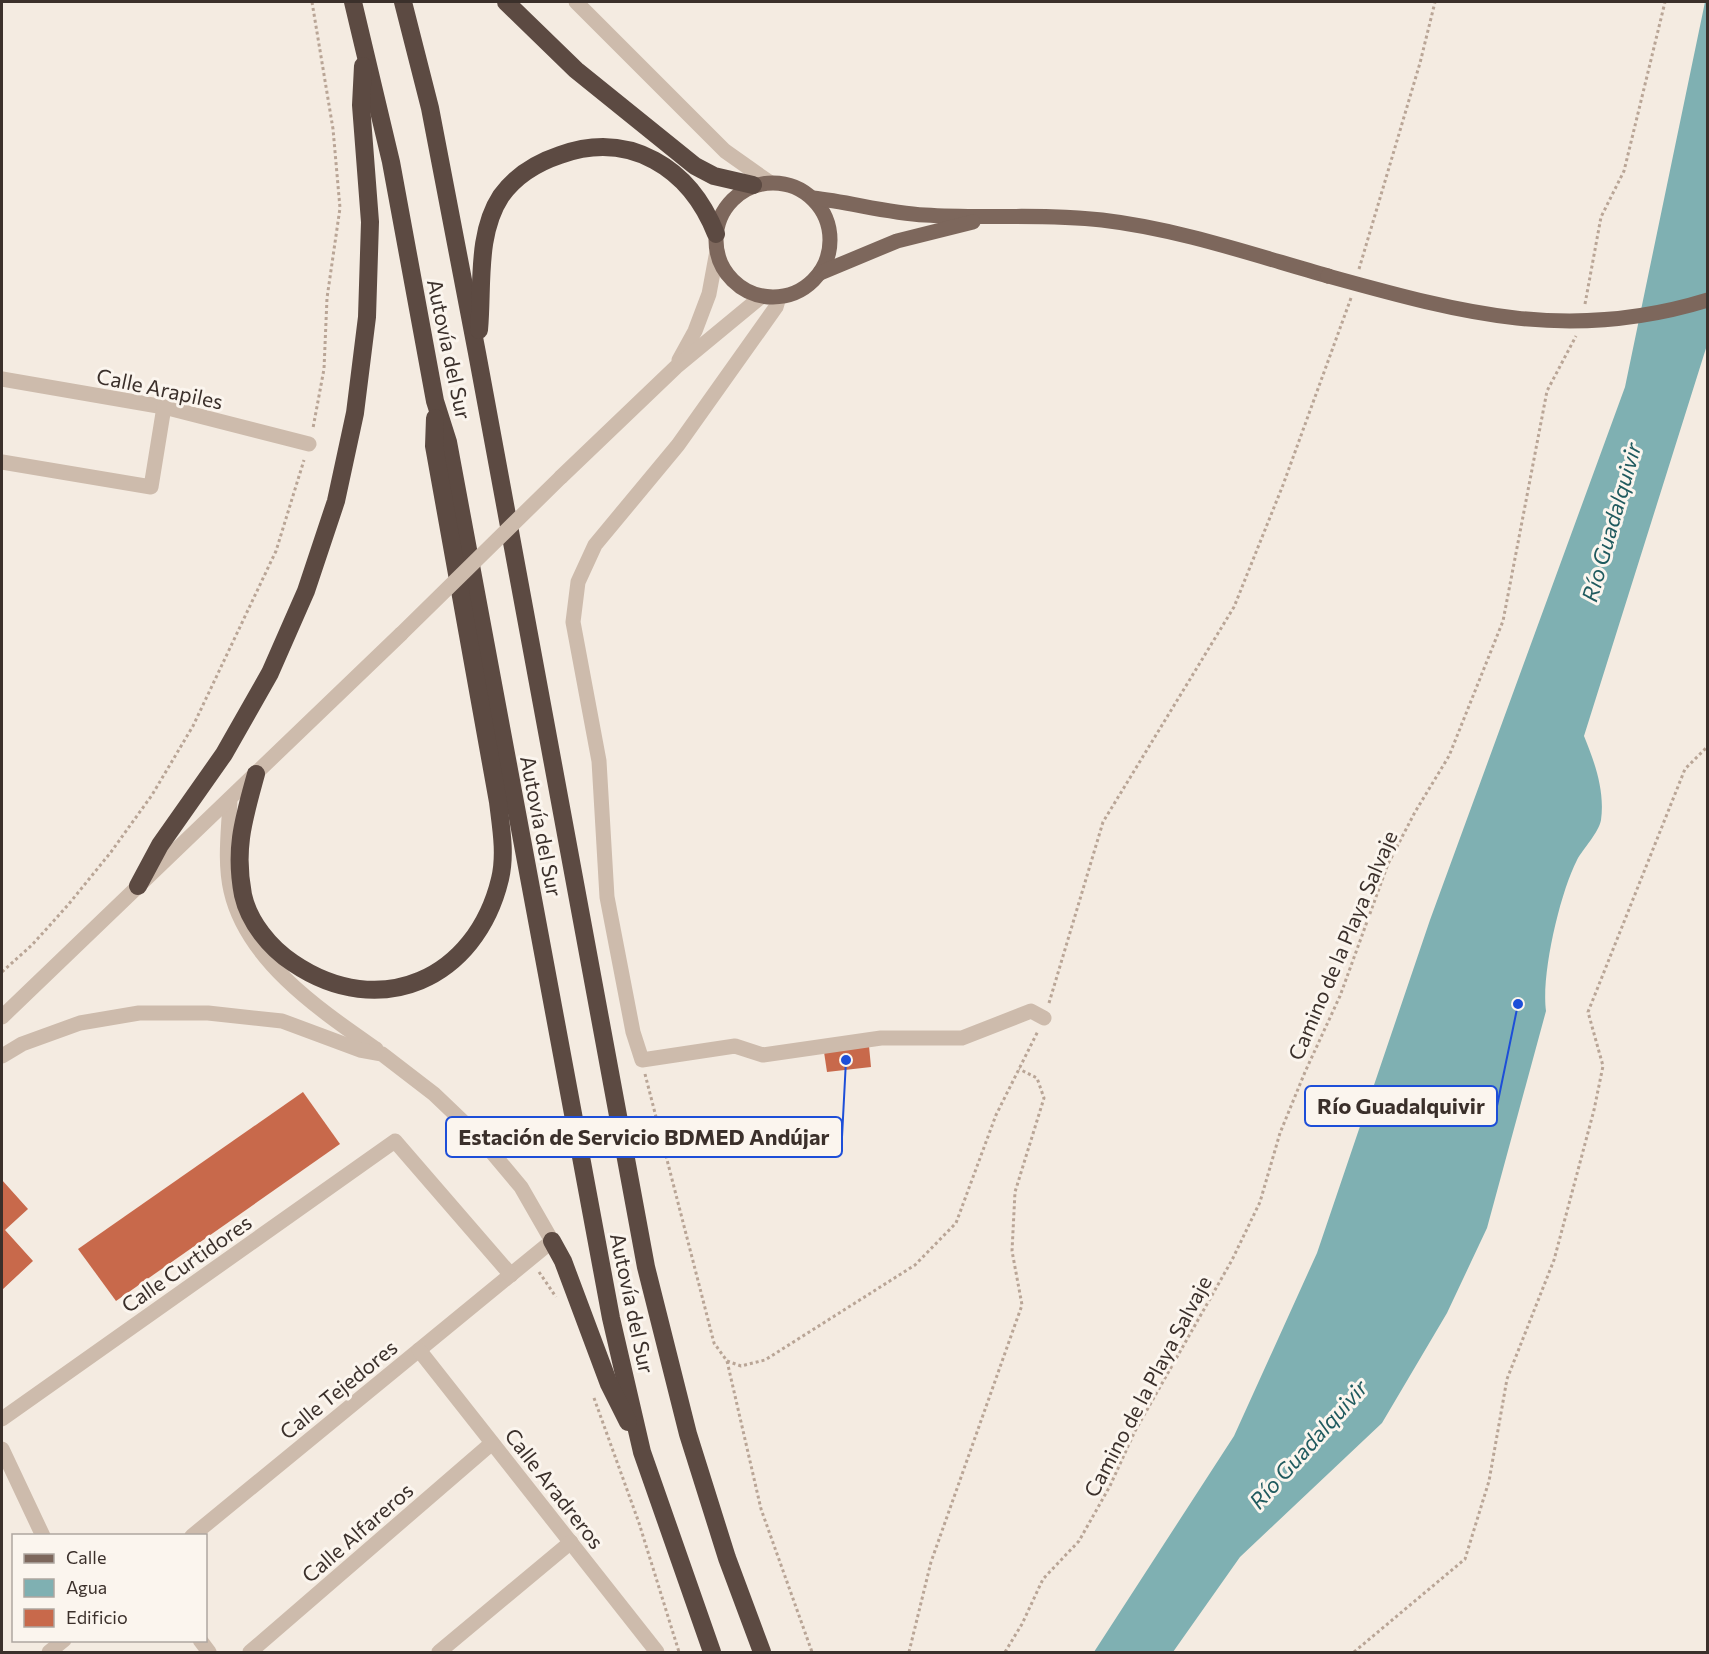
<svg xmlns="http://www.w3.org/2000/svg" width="1709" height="1654" viewBox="0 0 1709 1654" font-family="Commissioner,sans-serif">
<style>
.water{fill:#7fb0b2}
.building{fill:#c8694b}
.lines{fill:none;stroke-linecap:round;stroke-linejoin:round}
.path{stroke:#b9a596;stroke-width:3;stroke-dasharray:3 3;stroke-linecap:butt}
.minor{stroke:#cdbbac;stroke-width:15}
.major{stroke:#7d675c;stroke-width:15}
.highway{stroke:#5c4a42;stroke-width:18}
.minor-bridge{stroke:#cdbbac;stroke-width:15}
.major-bridge{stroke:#7d675c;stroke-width:15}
.labels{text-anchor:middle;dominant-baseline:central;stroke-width:6;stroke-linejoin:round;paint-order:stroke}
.street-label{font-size:21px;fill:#3b302b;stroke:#fbf5ee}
.water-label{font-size:22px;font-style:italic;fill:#1f5a5e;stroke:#fbf5ee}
.leader{fill:none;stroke:#1d4ed8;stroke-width:2}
.callout-dot{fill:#1d4ed8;stroke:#fbf5ee;stroke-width:2}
.callout{fill:#fbf5ee;stroke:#1d4ed8;stroke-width:2}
.callout-label{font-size:22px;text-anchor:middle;font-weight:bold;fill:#3b302b}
</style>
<rect width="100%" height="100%" fill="#f4ebe1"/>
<path class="water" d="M1705,2h2v343l-123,391c11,27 21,55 17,84 -2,12 -18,29 -24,40 -17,33 -36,114 -31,151l-59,217 -40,85 -65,110 -142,134 -67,95h-79l140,-216 83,-183 113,-333 195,-533z"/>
<g class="building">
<path d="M869,1046l2,21 -44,5 -3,-20z"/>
<path d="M303,1092l37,52 -224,157 -38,-52z"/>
<path d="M2,1180l26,29 -23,21 28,31 -31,29z"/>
</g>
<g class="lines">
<g class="path">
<path d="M312,2l21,127 7,79 -13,90 -3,71 -11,59"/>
<path d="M1359,269l61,-206 15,-61"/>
<path d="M1585,304l16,-87 23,-46 41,-169"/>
<path d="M2,972l30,-27 36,-40 43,-53 41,-57 41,-69 83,-175 28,-91"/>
<path d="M1049,1003l54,-181 131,-215 49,-122 68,-187"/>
<path d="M645,1074l69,269 13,18 34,148 51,143"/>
<path d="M539,1272l17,25"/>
<path d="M727,1361l14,5 24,-6 150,-95 41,-42 40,-108 42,-84"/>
<path d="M594,1398l45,125 40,129"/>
<path d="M909,1652l22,-90 91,-257 -10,-54 3,-59 29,-94 -7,-20 -18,-9"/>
<path d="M1005,1652l17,-28 21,-45 36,-38 31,-55 25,-55 97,-171 28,-58 20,-69 25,-61 35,-76 48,-132 27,-52 34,-56 54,-135 44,-230 29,-55"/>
<path d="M1354,1652l111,-93 24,-78 18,-102 47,-119 40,-150 9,-44 -15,-54 97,-243 23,-23"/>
</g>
<g class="minor">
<path d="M576,2l149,149 44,31"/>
<path d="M779,297l-3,10 -98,138 -83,100 -17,37 -5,40 26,139 8,136 26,135 9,28 93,-14 28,9 118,-17h81l69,-27 13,7"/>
<path d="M679,360l16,-29 14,-37 8,-43"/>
<path d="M2,379l162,28 145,37"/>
<path d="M2,462l149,25 13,-80"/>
<path d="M561,477l115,-110 86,-71"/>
<path d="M230,799c-1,30 -6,62 1,92 16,70 89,119 145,158"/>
<path d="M2,1017l399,-383"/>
<path d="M2,1056l20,-12 58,-21 59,-10h69l74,8 78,29 22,4 52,40 45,43 42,50 31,54 -360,295"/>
<path d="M419,1350l238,302"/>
<path d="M2,1419l393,-278 116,134"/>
<path d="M2,1449l41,87"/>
<path d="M200,1640l9,12"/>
<path d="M49,1652l15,-12"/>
<path d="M250,1652l242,-209"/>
<path d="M439,1652l132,-110"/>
</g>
<g class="major">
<circle cx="773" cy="240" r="57"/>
<path d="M813,198c37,4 74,15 112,17 59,4 118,-2 177,5 77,9 152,35 226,56"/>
<path d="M820,273l77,-32 76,-19"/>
</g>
<g class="highway">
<path d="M353,2l38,160 44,239 13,41 163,876 31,134 70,200"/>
<path d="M403,2l27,106 47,245 169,914 42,167 39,124 35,94"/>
<path d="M506,2l70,68 119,96 19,10 39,9"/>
<path d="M479,330c4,-43 -3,-96 22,-134 15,-21 35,-33 59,-41 70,-25 130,13 156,79"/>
<path d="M256,774c-12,44 -22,74 -13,121 6,27 27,53 50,68 87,59 183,16 207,-84 6,-25 1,-52 -2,-77l-64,-356 1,-28"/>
<path d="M138,886l22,-41 64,-91 46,-81 36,-82 30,-90 19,-88 12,-96 3,-95 -9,-117 2,-39"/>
<path d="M552,1241l11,20 46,123 19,38"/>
</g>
<path class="minor-bridge" d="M401,634l160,-157"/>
<path class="major-bridge" d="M1328,276c134,37 241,67 380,24"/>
</g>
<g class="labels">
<g class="street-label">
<text transform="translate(450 349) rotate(78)">Autovía del Sur</text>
<text transform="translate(160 388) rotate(12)">Calle Arapiles</text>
<text transform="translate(542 826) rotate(79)">Autovía del Sur</text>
<text transform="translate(1342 945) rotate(-67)">Camino de la Playa Salvaje</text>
<text transform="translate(186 1263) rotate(-35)">Calle Curtidores</text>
<text transform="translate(633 1303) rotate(78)">Autovía del Sur</text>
<text transform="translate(1147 1386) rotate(-62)">Camino de la Playa Salvaje</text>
<text transform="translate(338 1389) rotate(-39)">Calle Tejedores</text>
<text transform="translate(555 1488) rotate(52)">Calle Aradreros</text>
<text transform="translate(357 1532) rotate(-41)">Calle Alfareros</text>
</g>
<g class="water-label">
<text transform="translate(1611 522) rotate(-74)">Río Guadalquivir</text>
<text transform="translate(1308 1444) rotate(-48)">Río Guadalquivir</text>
</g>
</g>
<path class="leader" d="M1518 1004L1497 1106M846 1060L842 1137"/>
<g class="callout-dot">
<circle cx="1518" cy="1004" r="6"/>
<circle cx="846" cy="1060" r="6"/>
</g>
<g class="callout">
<rect x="1305" y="1086" width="192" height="40" rx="6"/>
<rect x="446" y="1117" width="396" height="40" rx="6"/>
</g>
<g class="callout-label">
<text x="1401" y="1114">Río Guadalquivir</text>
<text x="644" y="1145">Estación de Servicio BDMED Andújar</text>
</g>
<rect width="1709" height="1654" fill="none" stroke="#3b302b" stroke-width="6"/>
<rect x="12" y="1534" width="195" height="108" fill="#fbf5ee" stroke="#aea6a0" stroke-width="1.5"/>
<rect x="24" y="1554" width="30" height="9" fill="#7d675c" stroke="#aea6a0" stroke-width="1.5"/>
<text x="66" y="1564" font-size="18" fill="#3b302b">Calle</text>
<rect x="24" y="1579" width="30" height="18" fill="#7fb0b2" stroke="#aea6a0" stroke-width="1.5"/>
<text x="66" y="1594" font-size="18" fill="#3b302b">Agua</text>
<rect x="24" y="1609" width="30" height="18" fill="#c8694b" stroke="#aea6a0" stroke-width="1.5"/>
<text x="66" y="1624" font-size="18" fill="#3b302b">Edificio</text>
</svg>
